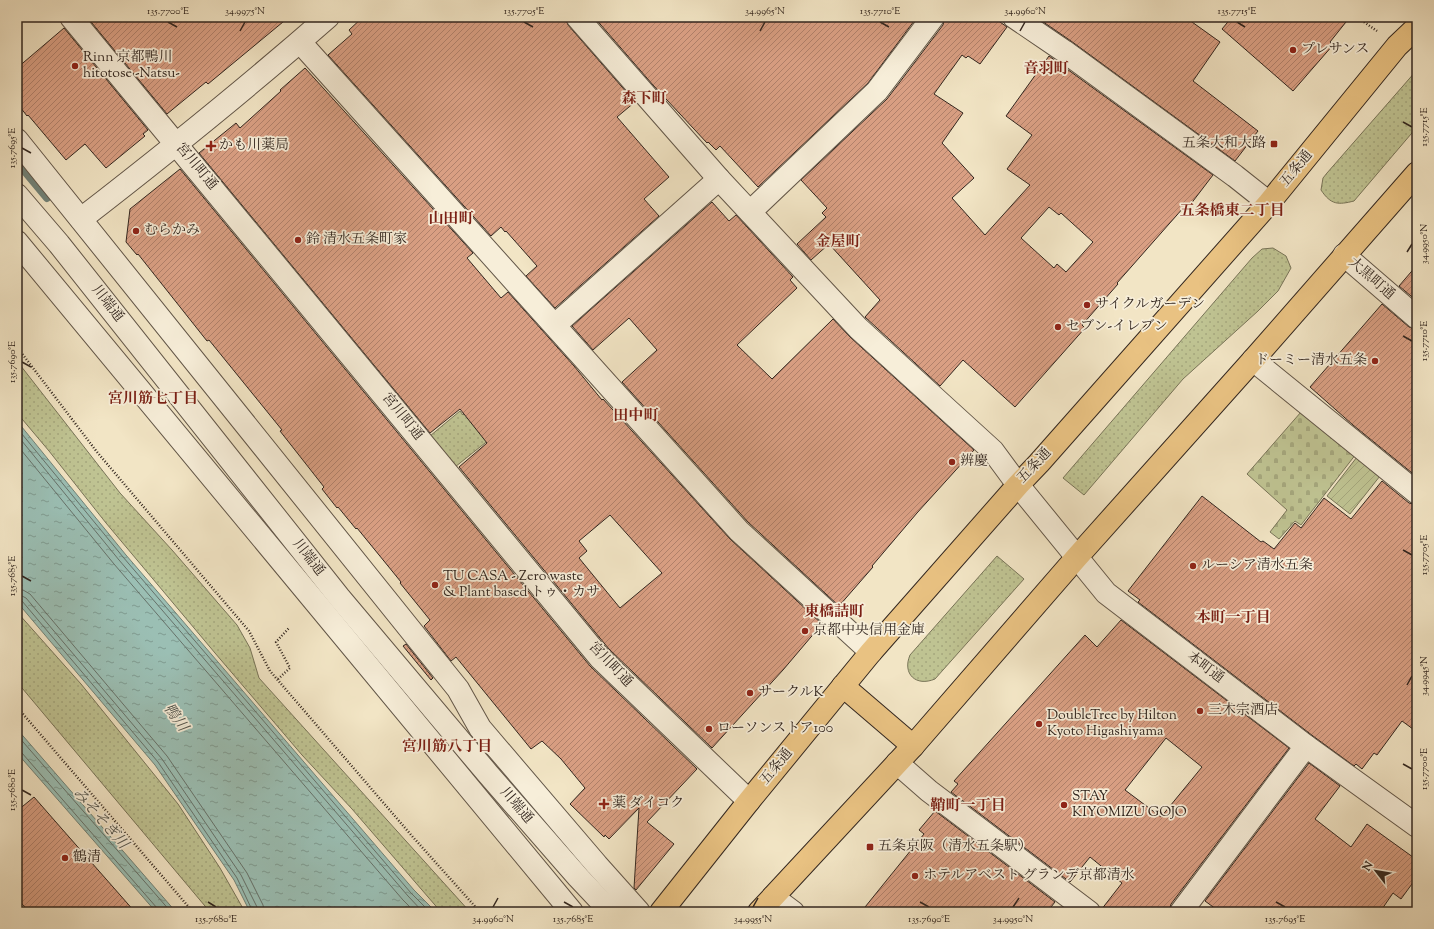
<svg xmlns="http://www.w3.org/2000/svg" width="1434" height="929" viewBox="0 0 1434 929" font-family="'Sorts Mill Goudy','Noto Serif JP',serif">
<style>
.grass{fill:url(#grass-dots);stroke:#787458}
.cemetery{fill:url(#cemetery-stones);stroke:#787458}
.garden{fill:url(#garden-furrows);stroke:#787458}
.water{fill:url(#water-ripples);stroke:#718278}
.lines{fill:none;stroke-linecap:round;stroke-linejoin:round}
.shore{stroke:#66726a;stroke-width:1}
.stream{stroke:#718278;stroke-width:8}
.building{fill:url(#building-hatch);stroke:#32261f;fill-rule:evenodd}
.minor-casing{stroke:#625648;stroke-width:24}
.highway-casing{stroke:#32261f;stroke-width:24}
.path{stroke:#32261f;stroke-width:2.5;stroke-dasharray:1 2;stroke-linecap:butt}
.minor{stroke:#f7eed9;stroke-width:22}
.highway{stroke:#e9c282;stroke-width:22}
.ticks{fill:none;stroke:#32261f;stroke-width:1.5}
.poi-dot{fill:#8f2418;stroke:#f7eed9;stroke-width:1.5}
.labels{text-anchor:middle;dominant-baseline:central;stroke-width:3.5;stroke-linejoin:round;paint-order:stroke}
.poi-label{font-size:14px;fill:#32261f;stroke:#f7eed9;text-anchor:start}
.street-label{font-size:14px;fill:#32261f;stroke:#f7eed9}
.neighbourhood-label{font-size:15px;font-weight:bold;fill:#7a1f14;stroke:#f7eed9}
.water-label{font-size:15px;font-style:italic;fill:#52544c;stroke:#f7eed9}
.neatline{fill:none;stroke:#32261f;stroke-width:1.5}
.ticks-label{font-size:10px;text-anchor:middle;fill:#32261f}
</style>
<defs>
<pattern id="grass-dots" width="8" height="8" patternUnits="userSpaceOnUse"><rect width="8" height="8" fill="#bfc392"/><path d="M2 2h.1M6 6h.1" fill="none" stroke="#a5a77d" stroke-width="1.8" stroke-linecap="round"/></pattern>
<pattern id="cemetery-stones" width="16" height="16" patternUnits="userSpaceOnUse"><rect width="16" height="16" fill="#bfc392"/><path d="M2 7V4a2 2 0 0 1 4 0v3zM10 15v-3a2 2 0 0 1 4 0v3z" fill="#a5a77d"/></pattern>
<pattern id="garden-furrows" width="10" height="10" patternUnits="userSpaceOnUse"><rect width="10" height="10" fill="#bfc392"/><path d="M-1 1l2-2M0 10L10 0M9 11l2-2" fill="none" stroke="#a5a77d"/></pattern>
<pattern id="water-ripples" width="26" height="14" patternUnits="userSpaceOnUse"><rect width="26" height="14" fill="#9bbfb4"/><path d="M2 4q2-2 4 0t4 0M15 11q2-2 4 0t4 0" fill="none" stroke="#7f9b92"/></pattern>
<pattern id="building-hatch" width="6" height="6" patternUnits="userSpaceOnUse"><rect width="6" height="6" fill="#d99f83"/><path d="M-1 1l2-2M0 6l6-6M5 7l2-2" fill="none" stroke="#b1816b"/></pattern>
</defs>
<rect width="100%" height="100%" fill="#f2e5c5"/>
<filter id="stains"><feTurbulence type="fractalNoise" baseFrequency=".005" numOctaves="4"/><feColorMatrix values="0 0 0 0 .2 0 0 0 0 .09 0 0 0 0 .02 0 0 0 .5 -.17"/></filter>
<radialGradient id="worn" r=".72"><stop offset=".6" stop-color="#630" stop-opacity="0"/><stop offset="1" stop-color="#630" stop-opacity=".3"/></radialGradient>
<g class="grass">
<path d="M1416,71l1,1v55l-63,74c-16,4 -23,4 -33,-11l2,-12 4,-5z"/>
<path d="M1273,248l13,8 5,12 -13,23 -20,20 -75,68 -99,116 -21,-17 189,-220 10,-9z"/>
<path d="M17,361l103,132 52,57 65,75 13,23 9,30 211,234h-29l-89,-103 -50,-54 -87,-102 -109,-130 -57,-72 -32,-38z"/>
<path d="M473,407l22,28 -40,32 -25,-31 30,-25 3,4z"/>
<path d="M997,556l27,23 -89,100c-19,8 -33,-5 -25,-24z"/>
<path d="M17,612l64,72 97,120 42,64 25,44h-35l-193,-230z"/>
</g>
<path class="cemetery" d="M1301,412l55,42 -55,71 -6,-4 -16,18 -9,-7 17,-22 -40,-36z"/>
<path class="garden" d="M1357,457l23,19 -30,38 -23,-18z"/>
<g class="water">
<path d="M17,421l109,134 288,335 22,22h-186l-16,-32 -79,-115 -138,-163z"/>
<path d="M17,729l159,183h-20l-139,-159z"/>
</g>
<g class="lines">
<g class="shore">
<path d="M17,428l106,129 288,336 19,19"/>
<path d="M17,435l102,125 289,336 15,16"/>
<path d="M17,445l97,119 289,336 12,12"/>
<path d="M17,589l6,1 7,4 137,162 80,117 16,32 1,7"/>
<path d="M17,595l5,1 4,2 136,161 79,116 16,32 1,5"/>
<path d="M17,600l5,1 136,161 79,116 16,34"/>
<path d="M17,735l154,177"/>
<path d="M17,751l5,2 135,155 1,4"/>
</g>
<path class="stream" d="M17,162l30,36"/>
</g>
<g class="building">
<path d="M87,17h202l-81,67 -2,-2 -39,32z"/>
<path d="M363,17h202l3,8 67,77 -18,15 52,60 -25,22 15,17 -104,92 -29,-32 11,-10 -31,-35 -1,1 -4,-5 -10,9 -163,-181 24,-21 -3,-4z"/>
<path d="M594,17h323l-49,66 -110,104 -38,-41 -4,4 -8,-8 -1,1 -54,-58z"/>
<path d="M945,17h48l14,10 -27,37 -12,-8 -2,2 -4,-3 -28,39 29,19 -21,30 32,35 -22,20 33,37 45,-50 -23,-16 25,-34 -26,-19 43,-60 164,119 -26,34 -3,-2 -67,76 1,1 -36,41 3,3 -70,79 -52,-47 -23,26 -75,-69 15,-17 -51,-56 -18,16 -14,-16 29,-27 -4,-4 5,-5 -26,-28 86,-81 56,-74zM1049,207l10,8 2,-2 32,29 -27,30 -9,-8 -3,4 -33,-30z"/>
<path d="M1036,17h149l35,25 -27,39 65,50 -23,30 -164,-120z"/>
<path d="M1232,17h118l-20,25 3,3 -40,46 -71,-62z"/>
<path d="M64,28l84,102 -5,4 2,2 -39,32 -21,-24 -19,16 -38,-45 -1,1 -10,-13v-35z"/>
<path d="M305,68l168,185 -6,5 34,40 7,-6 66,74 28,34 1,-1 127,140 92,85 -39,46 -71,78 -103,-99 -150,-182 28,-24 -27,-34 -30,24 -231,-280 37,-30 4,5 41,-37 -1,-1zM610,515l52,58 -42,35 -41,-50 8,-7 -8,-10z"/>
<path d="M180,169l410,497 107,103 -50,53 27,22 -38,46 -2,-2 5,-80 -30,31 -4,-4 -1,2 -34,-33 15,-16 -24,-29 -19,-18 -11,8 -75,-92 -5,4 -27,-35 6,-6 -30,-37 1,-1 -13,-16 -31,-38 -1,1 -18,-22 -1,1 -15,-19 2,-2 -44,-56 2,-1 -73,-90 -2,1 -69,-87 -1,1 -11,-13 4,-33z"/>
<path d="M712,202l17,19 7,-6 57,62 -3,3 7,8 -60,57 35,34 61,-60 17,18 124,113 -57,63 -45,53 1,1 -34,39 -91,-84 -126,-140 35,-32 -28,-32 -36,32 -21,-24z"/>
<path d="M1417,265v36l-18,-15z"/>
<path d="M1382,304l27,23 8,3v147l-64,-52 -43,-38z"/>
<path d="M1382,481l27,22 8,2v227l-15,-11 -25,34 -3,-2 -12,16 -6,-5 -2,2 -41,-30 -175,-134 2,-2 -12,-9 74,-95 59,46 2,-1 11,8 21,-26 6,5 23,-30 27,21z"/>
<path d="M1121,620l168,128 -118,156 -2,8h-68v-2l21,-27 -32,-26 -20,25 -119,-90 7,-8 -4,-3 131,-146 12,12zM1166,738l36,29 -41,50 -36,-27z"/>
<path d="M406,644l27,34 -2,2 -28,-34z"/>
<path d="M1309,763l31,23 -25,33 36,28 16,-23 50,36v17l-16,22 -8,-6 -13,19h-160l-15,-11z"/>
<path d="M34,797l28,32 73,83h-106l-12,-14v-87z"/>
<path d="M935,811l120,91 -8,10h-186l63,-78 -5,-4z"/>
</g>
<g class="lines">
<g class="minor-casing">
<g id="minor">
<path d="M71,17l529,641 149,143"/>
<path d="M577,17l142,162 139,149 135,123 25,34 88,108 200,153 111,80"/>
<path d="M1014,17l50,34 171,125 34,27"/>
<path d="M300,42l439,489 132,121"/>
<path d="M17,140l441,549 22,39 117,137 42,47"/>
<path d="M17,195l42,49 280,353 149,177 90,103 33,35"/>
<path d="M750,212l127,-121 56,-74"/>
<path d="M81,219c84,-65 167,-132 247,-202"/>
<path d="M17,242l555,670"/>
<path d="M1344,255l73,63"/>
<path d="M555,325l164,-146"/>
<path d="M1253,360l164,133"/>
<path d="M897,763l32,28 160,121"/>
<path d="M773,897l20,15"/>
<path d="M1181,912l125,-166"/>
</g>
</g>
<g class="highway-casing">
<g id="highway">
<path d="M843,686l70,60"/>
<path d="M661,912l88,-111 122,-149 147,-167 21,-22 230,-260 128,-157 20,-19"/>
<path d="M759,912l154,-166 164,-189 176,-197 164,-187"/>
</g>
</g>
<g class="path">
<path d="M1364,22l13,9"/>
<path d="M17,347l80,105 152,179 21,40 142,165 68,76"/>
<path d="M278,679l12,-11 -14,-26 13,-14"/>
<path d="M17,707l176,205"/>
</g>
<use href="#minor" class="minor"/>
<use href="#highway" class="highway"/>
</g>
<path class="ticks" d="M168,22l9,5M524,22l9,5M880,22l9,5M1237,22l8,5M240,31l5,-9M760,31l5,-9M1020,31l5,-9M1403,122l9,5M22,148l9,5M1407,252l5,-8M1403,336l9,5M22,362l9,5M1403,550l9,5M22,576l9,5M1407,685l5,-9M1403,764l9,5M22,790l9,5M208,902l8,5M564,902l9,5M920,902l9,5M1276,902l9,5M493,907l5,-9M753,907l5,-9M1013,907l6,-9"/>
<g class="poi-dot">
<circle cx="1293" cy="50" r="4"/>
<circle cx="75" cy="66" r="4"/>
<rect x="1270" y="140" width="8" height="8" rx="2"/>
<path d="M209 140h4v4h4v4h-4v4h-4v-4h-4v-4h4z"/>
<circle cx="136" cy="231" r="4"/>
<circle cx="298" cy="240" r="4"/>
<circle cx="1087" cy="305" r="4"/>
<circle cx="1058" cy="327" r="4"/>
<circle cx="1375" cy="361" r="4"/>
<circle cx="952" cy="462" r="4"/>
<circle cx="1193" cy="566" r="4"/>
<circle cx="435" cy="585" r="4"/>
<circle cx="805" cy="631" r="4"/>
<circle cx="750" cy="693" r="4"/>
<circle cx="1200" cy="711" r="4"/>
<circle cx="1039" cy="724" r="4"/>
<circle cx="709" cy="729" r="4"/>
<path d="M602 798h4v4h4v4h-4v4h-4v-4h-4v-4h4z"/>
<circle cx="1064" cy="805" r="4"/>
<rect x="866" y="843" width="8" height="8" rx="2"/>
<circle cx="65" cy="858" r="4"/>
<circle cx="915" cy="876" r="4"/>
</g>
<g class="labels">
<g class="poi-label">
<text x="1301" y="50">プレサンス</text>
<text x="83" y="58">Rinn 京都鴨川<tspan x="83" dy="16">hitotose -Natsu-</tspan></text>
<text x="1266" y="144" text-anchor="end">五条大和大路</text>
<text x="219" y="146">かも川薬局</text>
<text x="144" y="231">むらかみ</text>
<text x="306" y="240">鈴 清水五条町家</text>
<text x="1095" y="305">サイクルガーデン</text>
<text x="1066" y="327">セブン-イレブン</text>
<text x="1367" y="361" text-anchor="end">ドーミー清水五条</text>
<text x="960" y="462">辨慶</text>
<text x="1201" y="566">ルーシア清水五条</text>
<text x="443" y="577">TU CASA - Zero waste<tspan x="443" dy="16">&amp; Plant based トゥ・カサ</tspan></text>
<text x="813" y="631">京都中央信用金庫</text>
<text x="758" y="693">サークルK</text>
<text x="1208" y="711">三木宗酒店</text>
<text x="1047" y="716">DoubleTree by Hilton<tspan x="1047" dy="16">Kyoto Higashiyama</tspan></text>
<text x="717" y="729">ローソンストア100</text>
<text x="1072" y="797">STAY<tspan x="1072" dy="16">KIYOMIZU GOJO</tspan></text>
<text x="612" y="804">薬 ダイコク</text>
<text x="878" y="847">五条京阪（清水五条駅）</text>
<text x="73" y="858">鶴清</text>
<text x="923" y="876">ホテルアベスト グランデ京都清水</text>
</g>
<g class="street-label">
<text transform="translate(196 167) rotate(50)">宮川町通</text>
<text transform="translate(1297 169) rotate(-51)">五条通</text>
<text transform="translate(1371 279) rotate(41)">大黒町通</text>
<text transform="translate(107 304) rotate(52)">川端通</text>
<text transform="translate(402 417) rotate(51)">宮川町通</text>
<text transform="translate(1035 466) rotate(-47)">五条通</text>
<text transform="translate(308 558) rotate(52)">川端通</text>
<text transform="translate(610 665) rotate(46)">宮川町通</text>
<text transform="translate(1205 668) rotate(37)">本町通</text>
<text transform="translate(777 767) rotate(-51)">五条通</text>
<text transform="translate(516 806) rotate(49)">川端通</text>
</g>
<g class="neighbourhood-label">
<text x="1046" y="69">音羽町</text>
<text x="644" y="99">森下町</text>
<text x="1232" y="211">五条橋東二丁目</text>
<text x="451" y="219">山田町</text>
<text x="838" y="242">金屋町</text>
<text x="153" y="399">宮川筋七丁目</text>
<text x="636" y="416">田中町</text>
<text x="834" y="612">東橋詰町</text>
<text x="1233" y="618">本町一丁目</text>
<text x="447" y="747">宮川筋八丁目</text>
<text x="968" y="806">鞘町一丁目</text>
</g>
<g class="water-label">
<text transform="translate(175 718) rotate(55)">鴨川</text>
<text transform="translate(100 819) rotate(49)">みそそぎ川</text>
</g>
</g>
<rect width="1434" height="929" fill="none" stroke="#f2e5c5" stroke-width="44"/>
<g transform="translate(1376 871) rotate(301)" stroke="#f7eed9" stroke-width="3" paint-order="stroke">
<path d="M0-3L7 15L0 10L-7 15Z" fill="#32261f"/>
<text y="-6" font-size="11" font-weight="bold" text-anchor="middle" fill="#32261f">N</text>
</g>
<rect x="22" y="22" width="1390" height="885" class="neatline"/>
<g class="ticks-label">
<text x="168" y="14">135.7700°E</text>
<text x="245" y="14">34.9975°N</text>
<text x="524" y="14">135.7705°E</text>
<text x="765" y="14">34.9965°N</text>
<text x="880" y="14">135.7710°E</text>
<text x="1025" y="14">34.9960°N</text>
<text x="1237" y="14">135.7715°E</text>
<text transform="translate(1423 127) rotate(-90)" y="4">135.7715°E</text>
<text transform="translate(11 148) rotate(-90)" y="4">135.7695°E</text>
<text transform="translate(1423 244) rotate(-90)" y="4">34.9950°N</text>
<text transform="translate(1423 341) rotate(-90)" y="4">135.7710°E</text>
<text transform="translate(11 362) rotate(-90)" y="4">135.7690°E</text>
<text transform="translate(1423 555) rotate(-90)" y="4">135.7705°E</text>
<text transform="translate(11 576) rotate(-90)" y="4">135.7685°E</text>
<text transform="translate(1423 676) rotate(-90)" y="4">34.9945°N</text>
<text transform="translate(1423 769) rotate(-90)" y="4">135.7700°E</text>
<text transform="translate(11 790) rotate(-90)" y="4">135.7680°E</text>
<text x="216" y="922">135.7680°E</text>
<text x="493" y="922">34.9960°N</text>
<text x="573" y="922">135.7685°E</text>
<text x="753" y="922">34.9955°N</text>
<text x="929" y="922">135.7690°E</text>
<text x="1013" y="922">34.9950°N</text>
<text x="1285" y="922">135.7695°E</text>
</g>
<rect width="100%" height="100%" filter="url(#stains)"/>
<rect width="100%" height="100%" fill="url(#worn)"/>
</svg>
